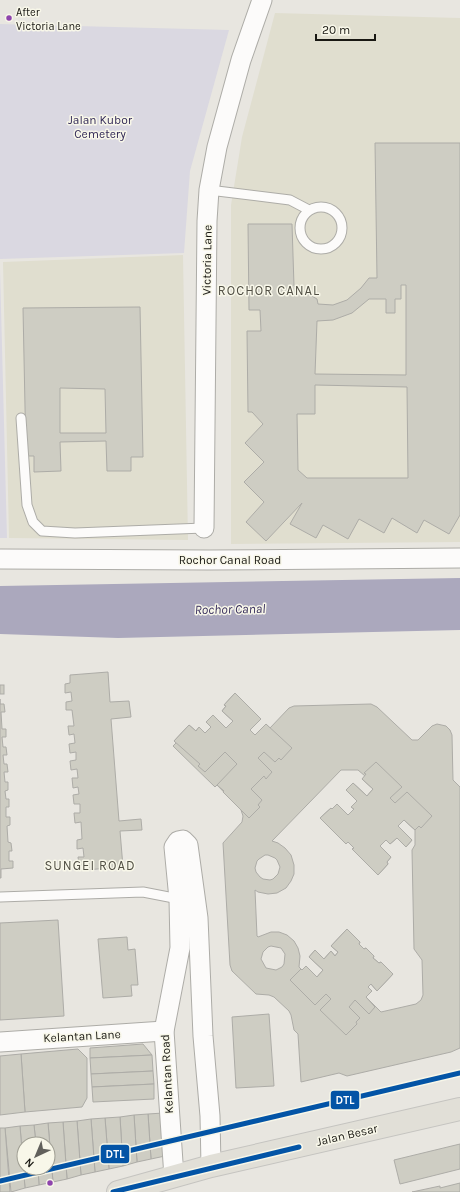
<svg xmlns="http://www.w3.org/2000/svg" width="460" height="1192" viewBox="0 0 460 1192" font-family="Karla,sans-serif">
<style>
.built{fill:#e0decf}
.green{fill:#dad8e1}
.water{fill:#aba8bd}
.building{fill:#cecdc3;stroke:#adaca7;fill-rule:evenodd}
.lines{fill:none;stroke-linecap:round;stroke-linejoin:round}
.lane-casing{stroke:#adaca7;stroke-width:11}
.street-casing{stroke:#adaca7;stroke-width:21}
.primary-casing{stroke:#c5c4c0;stroke-width:24}
.lane{stroke:#fcfbfa;stroke-width:9}
.street{stroke:#fcfbfa;stroke-width:19}
.primary{stroke:#e1dfd7;stroke-width:22}
.metro-1-casing{stroke:#f8f7e9;stroke-width:8}
.metro-1{stroke:#0354a6;stroke-width:5}
.bus-dot{fill:#8e44ad;stroke:#f8f7e9;stroke-width:1.5}
.labels{text-anchor:middle;dominant-baseline:central;stroke-width:3;stroke-linejoin:round;paint-order:stroke}
.bus-label{font-size:11px;fill:#191813;stroke:#f8f7e9;text-anchor:start}
.park-label{font-size:12px;fill:#322957;stroke:#f8f7e9}
.street-label{font-size:12px;fill:#191813;stroke:#f8f7e9}
.neighbourhood-label{font-size:13px;letter-spacing:1px;fill:#514f44;stroke:#f8f7e9}
.water-label{font-size:13px;font-style:italic;fill:#372d5c;stroke:#f8f7e9}
.line-badge{stroke:#f8f7e9;stroke-width:1.5}
.badge-label{font-size:11px;text-anchor:middle;font-weight:bold;fill:#fff}
</style>
<rect width="100%" height="100%" fill="#e8e6e0"/>
<g class="built">
<path d="M275,13l185,5v524l-229,2v-339l11,-68z"/>
<path d="M183,255l5,285 -179,-2 -6,-276z"/>
</g>
<g class="green">
<path d="M0,24l229,6 -39,141 -6,82 -184,6z"/>
<path d="M0,269l7,269h-7z"/>
</g>
<path class="water" d="M460,578v52l-342,8 -118,-4v-48z"/>
<g class="building">
<path d="M375,143h85v372l-11,19 -25,-14 -7,13 -25,-15 -8,15 -25,-14 -11,20 -25,-14 -7,13 -26,-14 12,-21 -36,38 -20,-19 18,-20 -20,-20 20,-20 -19,-19 18,-19 -11,-12h-4l-1,-81h14l-1,-21h-11l-1,-86h44l2,62 23,13 1,5 15,1 14,-5 14,-12 8,-10h8zM401,285h5v90l-91,-1 2,-53 16,-1 19,-7 17,-14h17v14h9v-14h6zM315,385l92,2 1,91h-101l-9,-8 -1,-56h18z"/>
<path d="M140,307l3,150h-12v14h-24l-1,-30 -46,1 1,29 -27,1v-16h-8l-3,-148zM60,388l45,1 1,44h-46z"/>
<path d="M108,672l2,30 19,-1 2,16 -20,2 8,102 22,-2 1,11 -22,1 3,36 -38,3 -1,-5h-5l-1,-8h6l-1,-9 -6,1v-9l5,-1 -1,-17 -6,1 -1,-10h6v-9h-6l-1,-9 6,-1 -1,-7 -5,1 -1,-10h6l-1,-9 -6,1 -1,-9 6,-1v-8l-6,1 -1,-9 6,-1 -1,-9 -5,1 -1,-9h6l-2,-16h-6v-8l6,-1 -1,-9 -6,1v-9l5,-1v-8z"/>
<rect x="0" y="685" width="4" height="9"/>
<path d="M235,693l26,26 -11,11 5,5 11,-11 4,4 19,-20 5,-2 77,-2 6,3 35,33h6l14,-14 5,-2 9,2 4,4 2,5 1,45 7,7v261l-9,4 -104,24 -8,-3 -38,9 -3,-48 -4,-4 -3,-15 -2,-4 -15,-14 -5,-2 -13,-1 -24,-23 -2,-6 -7,-122 19,-21 1,-6 -2,-6 -24,-25 -2,2 -42,-41 3,-3 -2,-2 15,-16 7,6 3,-4 6,6 6,-6 -5,-5 7,-7 13,13 7,-7 -11,-10 4,-5 -2,-1zM341,770h17l7,6 -3,3 11,10 -6,7 -14,-13 -7,7 11,11 -6,6 3,2 -6,6 -11,-11 -5,5 -1,-1 -11,10 26,26 2,-2 6,6 -2,1 26,26 10,-11 -1,-2 4,-5 -11,-11 6,-6 4,4 7,-6 9,9 6,-7 -14,-14 6,-6 11,10v15l-3,5 2,99 8,11 1,35 -2,5 -5,4 -35,8 -15,-15 6,-6 -4,-4 3,-3 6,7 16,-17 -12,-12 -2,1 -6,-5 1,-2 -8,-8 -2,1 -5,-5 1,-2 -13,-13 -16,17 7,6 -3,4 -4,-5 -7,8 -9,-9 -6,7 14,13 -6,7 -11,-11 -4,4 -3,-3 1,-11 -2,-8 -4,-7 -7,-6 -8,-3h-8l-13,5 -1,-1 -2,-46 3,2 10,2 9,-1 9,-5 5,-7 3,-7v-9l-3,-10 -6,-7 -7,-5 -6,-2zM265,855h3l7,3 2,2 3,7 -2,7 -5,5 -3,1 -7,-1 -3,-2 -4,-5 -1,-4 2,-7 2,-2zM271,946l10,2 4,6 -1,10 -2,3 -6,3 -10,-2 -5,-9 2,-7 5,-5z"/>
<path d="M235,693l26,26 -11,11 5,5 11,-11 26,24 -11,12 -2,-2 -4,4 -11,-10 -6,6 14,14 -6,7 -2,-3 -13,13 11,11 -4,5 2,2 -11,11 -26,-26 1,-1 -7,-6 20,-21 -12,-12 -20,20 -7,-6 2,-2 -26,-23 15,-16 7,6 3,-4 6,6 6,-6 -5,-5 7,-7 13,13 7,-7 -11,-10 4,-5 -2,-1z"/>
<path d="M0,699v5h4l1,8h-4l1,17h4v8h-4l1,10h3l1,8h-4l1,9h3l1,8h-4l1,10h3v8l-3,1 1,8h3v8h-3v10h4v8l-3,1 1,16 3,1 1,8h-3v10h4v7l-12,1v9h-1z"/>
<path d="M376,762l26,25 -12,11 5,5 12,-11 25,24 -11,12 -2,-2 -4,4 -11,-10 -6,6 14,14 -6,7 -9,-9 -7,6 -4,-4 -6,6 11,11 -4,5 1,2 -10,11 -26,-26 2,-1 -6,-6 -2,2 -26,-26 11,-10 1,1 5,-5 11,11 6,-6 -3,-2 6,-6 -11,-11 7,-7 14,13 6,-7 -11,-10 4,-5 -2,-1z"/>
<path d="M58,920l6,96 -64,4v-97z"/>
<path d="M347,929l13,13 -1,2 5,5 2,-1 8,8 -1,2 6,5 2,-1 12,12 -16,17 -6,-7 -3,3 4,4 -6,6 9,10 -6,7 -14,-14 -6,7 11,11 -4,4 1,2 -11,11 -26,-25 11,-11 -5,-5 -11,11 -25,-25 11,-11 1,1 4,-4 11,11 6,-7 -14,-13 6,-7 9,9 7,-8 4,5 3,-4 -7,-6z"/>
<path d="M127,937l1,13 7,-1 3,36h-7l1,11 -29,2 -5,-59z"/>
<path d="M269,1014l5,72 -38,2 -4,-71z"/>
<path d="M143,1044l9,11 -62,3v-10z"/>
<path d="M78,1049l9,9v40l-5,9 -57,5 -4,-58z"/>
<path d="M21,1054l4,58 -25,3v-59z"/>
<path d="M152,1055l1,16 -62,3 -1,-16z"/>
<path d="M153,1071l1,13 -62,3 -1,-13z"/>
<path d="M154,1084v15l-61,3 -1,-15z"/>
<path d="M163,1113l2,43 -14,3 -3,-45z"/>
<path d="M148,1114l3,45 -14,3 -3,-47z"/>
<path d="M134,1115l3,47 -14,4 -3,-49z"/>
<path d="M120,1117l3,49 -14,3 -4,-51z"/>
<path d="M105,1118l4,51 -14,3 -4,-53z"/>
<path d="M91,1119l4,53 -14,3 -4,-54z"/>
<path d="M77,1121l4,54 -14,4 -4,-57z"/>
<path d="M63,1122l4,57 -14,3 -5,-59z"/>
<path d="M48,1123l5,59 -14,3 -1,-17h10v-24h-12l-2,-19z"/>
<path d="M34,1125l2,19h-12v24h14l1,17 -14,3 -5,-62z"/>
<path d="M20,1126l5,62 -14,4 -6,-64z"/>
<path d="M0,1128h5l5,64h-10z"/>
<path d="M460,1144v25l-60,15 -6,-24z"/>
<path d="M460,1183v9h-48l28,-6v2z"/>
</g>
<g class="lines">
<g class="lane-casing">
<g id="lane">
<path d="M209,190l81,10 19,10"/>
<circle cx="321" cy="228" r="21"/>
<path d="M21,418l6,87 6,17 9,9 33,2 129,-5"/>
<path d="M0,897l143,-5 36,7"/>
</g>
</g>
<g class="street-casing">
<g id="street">
<path d="M204,528l3,-307 2,-31 8,-43 24,-87 21,-60"/>
<path d="M0,559l209,1 251,-2"/>
<path d="M0,1042l164,-11"/>
<path d="M174,1177l-10,-146 16,-83 -1,-49 -5,-52 4,-6 5,-1 5,5 10,73 5,118 7,80 1,50"/>
</g>
</g>
<g class="primary-casing">
<path id="primary" d="M118,1192l93,-26 249,-57"/>
</g>
<use href="#lane" class="lane"/>
<use href="#street" class="street"/>
<use href="#primary" class="primary"/>
<g class="metro-1-casing">
<g id="metro-1">
<path d="M0,1181l460,-108"/>
<path d="M113,1192l186,-45"/>
</g>
</g>
<use href="#metro-1" class="metro-1"/>
</g>
<g class="bus-dot">
<circle cx="9" cy="18" r="3.5"/>
<circle cx="50" cy="1183" r="3.5"/>
</g>
<g class="labels">
<g class="bus-label">
<text x="16" y="12">After<tspan x="16" dy="14">Victoria Lane</tspan></text>
</g>
<g class="park-label">
<text x="100" y="120">Jalan Kubor<tspan x="100" dy="14">Cemetery</tspan></text>
</g>
<g class="street-label">
<text transform="translate(207 260) rotate(-89)">Victoria Lane</text>
<text x="230" y="560">Rochor Canal Road</text>
<text transform="translate(82 1036) rotate(-3)">Kelantan Lane</text>
<text transform="translate(167 1074) rotate(-93)">Kelantan Road</text>
<text transform="translate(347 1135) rotate(-13)">Jalan Besar</text>
</g>
<g class="neighbourhood-label">
<text x="269" y="290">ROCHOR CANAL</text>
<text x="90" y="865">SUNGEI ROAD</text>
</g>
<g class="water-label">
<text transform="translate(230 609) rotate(-1)">Rochor Canal</text>
</g>
</g>
<g class="line-badge">
<rect x="330" y="1090" width="30" height="20" rx="4" fill="#0354a6"/>
<rect x="100" y="1144" width="30" height="20" rx="4" fill="#0354a6"/>
</g>
<g class="badge-label">
<text x="345" y="1104">DTL</text>
<text x="115" y="1158">DTL</text>
</g>
<g transform="translate(36 1156) rotate(224)"><circle r="19" fill="#f8f7e9" stroke="#9f9e93"/>
<path d="M0-3L7 15L0 10L-7 15Z" fill="#61605b"/>
<text y="-6" font-size="11" font-weight="bold" text-anchor="middle" fill="#191813">N</text>
</g>
<path d="M316 34v6h59v-6" fill="none" stroke="#191813" stroke-width="2"/>
<text x="322" y="34" font-size="12" fill="#191813" stroke="#f8f7e9" stroke-width="3" paint-order="stroke">20 m</text>
</svg>
